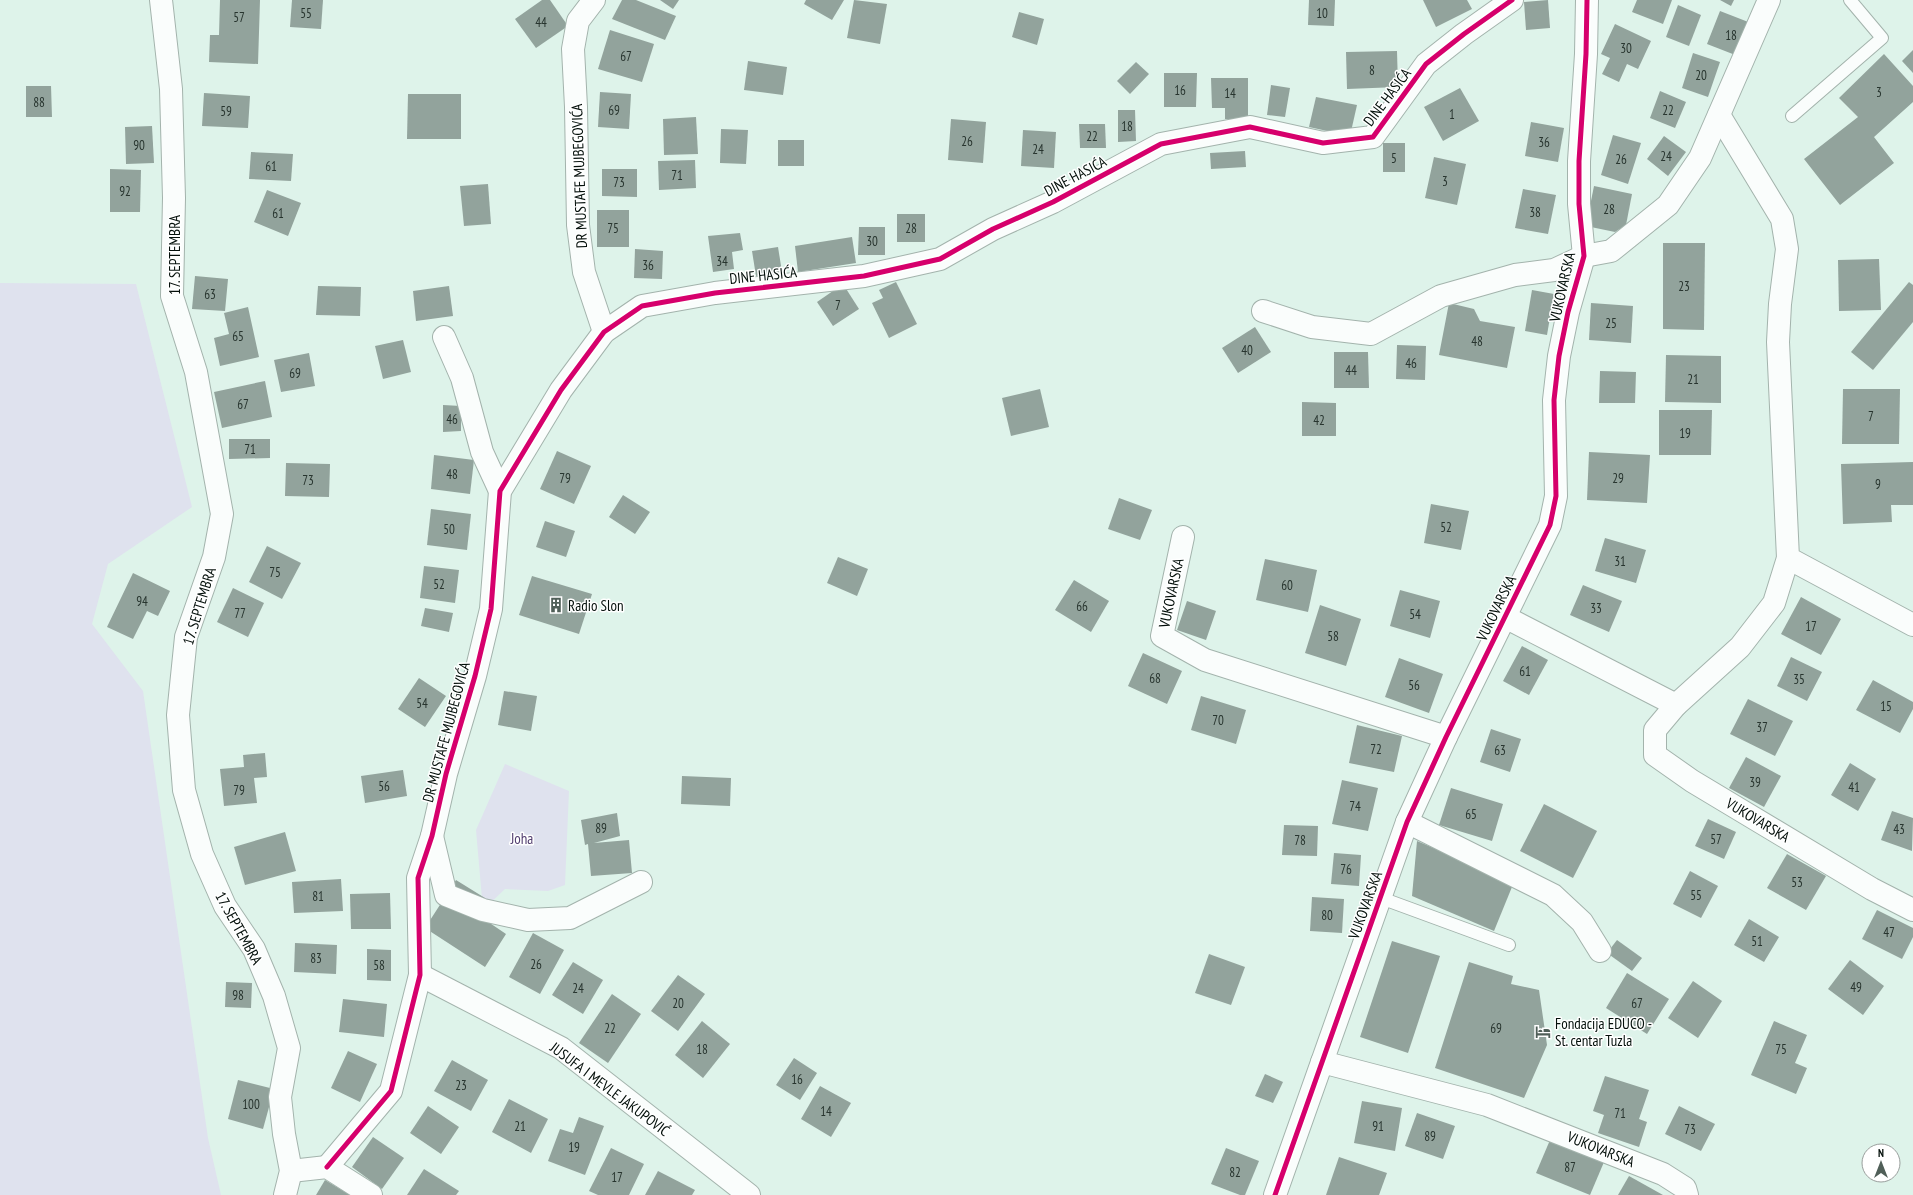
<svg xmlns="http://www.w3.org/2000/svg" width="1913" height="1195" viewBox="0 0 1913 1195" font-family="'PT Sans Narrow',sans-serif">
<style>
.green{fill:#dfe2ee}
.building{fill:#92a39c}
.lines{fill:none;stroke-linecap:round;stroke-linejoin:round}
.service-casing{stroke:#a3b3ac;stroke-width:14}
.minor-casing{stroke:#a3b3ac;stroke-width:24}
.service{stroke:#fafdfc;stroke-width:12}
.minor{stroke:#fafdfc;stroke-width:22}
.cycleway-casing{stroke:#fff;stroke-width:8}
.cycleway{stroke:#d6006c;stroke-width:5}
.labels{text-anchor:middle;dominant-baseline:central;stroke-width:3;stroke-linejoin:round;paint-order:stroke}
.number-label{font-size:13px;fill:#27342e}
.street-label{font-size:15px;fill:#030f0a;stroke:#fff}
.poi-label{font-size:15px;fill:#030f0a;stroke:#fff;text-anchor:start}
.park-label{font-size:15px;fill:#523e6f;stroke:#fff}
</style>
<rect width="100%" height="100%" fill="#def3ea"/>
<g class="green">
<path d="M0,283l136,1 56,223 -84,57 -16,60 51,67 65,447 13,57h-221z"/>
<path d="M505,764l64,27 -4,94 -17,6 -43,-2 -22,21 -7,-80z"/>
</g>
<g class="building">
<path d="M220,0h40l-2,64 -49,-2 1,-27h9z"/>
<path d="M292,0h31l-2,29 -31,-2z"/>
<path d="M542,0h8l18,26 -32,22 -21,-29z"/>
<path d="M622,0h14l40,16 -11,24 -53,-21z"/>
<path d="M660,0h19l-6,9z"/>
<path d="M806,0h38l-12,20 -28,-16z"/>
<path d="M854,0l33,4 -7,40 -33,-6z"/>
<path d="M1309,0h26l-1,26 -26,-1z"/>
<path d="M1423,0h44l5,9 -36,18z"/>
<path d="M1548,0l2,28 -24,2 -2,-28z"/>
<path d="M1637,0h35l-9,24 -31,-12z"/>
<path d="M1720,0h14l-3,6z"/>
<path d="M1678,5l23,10 -12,31 -23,-9z"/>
<path d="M1720,11l36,14 -13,33 -36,-14z"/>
<path d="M1019,12l25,7 -7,26 -25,-8z"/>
<path d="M1615,24l36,17 -13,28 -11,-5 -8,18 -17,-8 8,-16 -9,-4z"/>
<path d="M610,30l44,14 -12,38 -44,-13z"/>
<path d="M1913,50v23l-11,-12z"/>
<path d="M1397,51l1,36 -51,2 -1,-37z"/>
<path d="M1693,53l27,9 -12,35 -26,-9z"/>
<path d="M1884,54l29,32v16l-39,35 20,26 -54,42 -36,-46 54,-42 -19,-19z"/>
<path d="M748,61l39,6 -4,28 -39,-5z"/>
<path d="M1136,62l13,12 -19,20 -13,-13z"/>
<path d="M1164,73h33l-1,34h-32z"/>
<path d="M1211,78h37v41h-23v-11h-13z"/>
<path d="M1271,85l19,3 -5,29 -18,-2z"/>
<path d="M26,86h25l1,31h-26z"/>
<path d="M1460,88l19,33 -36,20 -19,-34z"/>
<path d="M1660,91l26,11 -11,26 -25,-10z"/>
<path d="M600,92l31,2 -2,35 -31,-2z"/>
<path d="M204,93l46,3 -2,32 -46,-2z"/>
<path d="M408,94h53v45h-54z"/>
<path d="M1316,97l41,8 -7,31 -41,-9z"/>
<path d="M1118,110h17l1,31 -18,1z"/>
<path d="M696,117l2,37 -34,1 -1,-36z"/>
<path d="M951,119l35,3 -3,41 -35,-3z"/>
<path d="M1531,122l33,6 -6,34 -33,-6z"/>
<path d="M1079,124h26l1,24h-26z"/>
<path d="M152,126l2,37 -28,1 -1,-37z"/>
<path d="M721,129l27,1 -2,34 -26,-1z"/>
<path d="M1023,130l33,2 -2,36 -33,-2z"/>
<path d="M1613,135l28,8 -13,41 -27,-9z"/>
<path d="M1664,136l22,16 -18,24 -21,-17z"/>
<rect x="778" y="140" width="26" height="26"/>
<rect x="1383" y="143" width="22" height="29"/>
<path d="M1245,151l1,16 -35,2 -1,-16z"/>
<path d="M251,152l42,2 -2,27 -42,-2z"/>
<path d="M1434,157l32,7 -9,41 -32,-7z"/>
<path d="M695,160l1,28 -37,2 -1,-29z"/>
<path d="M110,169l31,1 -1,42h-30z"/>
<path d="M602,169h35v28l-35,-1z"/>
<path d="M488,184l3,40 -27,2 -4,-40z"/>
<path d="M1594,186l38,8 -6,31 -11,7 -29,-6z"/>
<path d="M1523,189l33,6 -8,39 -33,-6z"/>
<path d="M267,190l34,13 -13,33 -34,-14z"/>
<rect x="597" y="210" width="32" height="37"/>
<rect x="897" y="214" width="28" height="28"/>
<path d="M859,227h26v28h-27z"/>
<path d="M740,233l3,17 -11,2 2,17 -21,3 -5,-36z"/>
<path d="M852,237l4,26 -58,9 -3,-26z"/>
<path d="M1663,243h42l-1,87 -41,-1z"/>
<path d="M778,247l4,25 -26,4 -4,-25z"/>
<path d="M635,249l28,2 -1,28 -28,-1z"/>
<path d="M1879,259l2,51 -42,1 -1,-51z"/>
<path d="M195,276l33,3 -3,32 -33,-2z"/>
<path d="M896,282l21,42 -28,14 -17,-35 11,-5 -4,-8z"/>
<path d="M1909,282l4,3v37l-40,48 -22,-18z"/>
<path d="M843,284l16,25 -26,17 -16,-24z"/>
<path d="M318,286l43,1 -1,29 -44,-1z"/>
<path d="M449,286l4,30 -37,5 -3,-30z"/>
<path d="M1532,290l22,4 -7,41 -22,-4z"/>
<path d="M1449,303l25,6 6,12 35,6 -8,41 -68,-13z"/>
<path d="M1591,303l42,3 -2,37 -42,-3z"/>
<path d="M248,307l11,50 -39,9 -6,-28 15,-4 -5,-21z"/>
<path d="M1255,327l16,25 -33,21 -16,-25z"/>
<path d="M403,340l8,32 -28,7 -8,-33z"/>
<path d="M1397,345l29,1 -1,34 -29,-1z"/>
<path d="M1334,352h34l1,36h-35z"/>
<path d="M309,353l6,33 -34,6 -7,-32z"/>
<path d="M1666,355l55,1v47l-56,-1z"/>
<path d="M1600,371l36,1 -1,31h-36z"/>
<path d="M265,381l7,36 -50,11 -8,-36z"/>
<path d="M1040,389l9,38 -38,9 -9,-38z"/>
<path d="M1843,389h57l-1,55h-57z"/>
<path d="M1302,402l34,1v33h-34z"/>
<path d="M443,405l18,1v25l-18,1z"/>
<path d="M1659,410h53l-1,45h-52z"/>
<path d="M229,439h41v19l-41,1z"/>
<path d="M557,451l34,15 -17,38 -34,-15z"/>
<path d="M1589,452l61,3 -3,48 -60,-3z"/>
<path d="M434,455l40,5 -4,34 -39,-5z"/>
<path d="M1913,462v43h-22l1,17 -49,2 -2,-60z"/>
<path d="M286,463l44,1 -1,33 -44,-1z"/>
<path d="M623,495l27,17 -15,22 -26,-17z"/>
<path d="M1119,498l33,12 -12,30 -32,-11z"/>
<path d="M1431,504l38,7 -8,39 -37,-7z"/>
<path d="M431,509l40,5 -4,36 -40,-5z"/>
<path d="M545,521l30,10 -9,26 -30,-10z"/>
<path d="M1605,538l41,12 -10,33 -41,-12z"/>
<path d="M267,546l34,17 -19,36 -33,-17z"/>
<path d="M838,557l30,12 -11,27 -30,-13z"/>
<path d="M1265,559l52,11 -9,42 -52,-12z"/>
<path d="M424,566l35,4 -4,33 -35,-5z"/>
<path d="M133,573l37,18 -12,25 -11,-5 -14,28 -26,-12z"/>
<path d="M532,576l60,18 -13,40 -60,-19z"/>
<path d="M1074,580l35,21 -18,31 -36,-22z"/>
<path d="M1583,585l39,16 -13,31 -39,-17z"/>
<path d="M233,588l31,15 -16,34 -31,-15z"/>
<path d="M1400,590l40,11 -10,37 -40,-12z"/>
<path d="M1801,597l40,22 -20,36 -40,-21z"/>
<path d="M1187,601l29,10 -10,29 -29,-10z"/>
<path d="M1320,605l41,14 -15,47 -41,-13z"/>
<path d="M425,608l28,5 -4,19 -28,-6z"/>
<path d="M1522,646l26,14 -19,35 -26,-14z"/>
<path d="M1143,653l39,18 -15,33 -39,-18z"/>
<path d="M1791,657l31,15 -15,29 -30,-15z"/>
<path d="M1399,658l44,16 -14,39 -44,-16z"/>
<path d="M419,678l27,18 -21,31 -27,-18z"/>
<path d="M1873,680l40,22v7l-13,24 -44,-23z"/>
<path d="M504,691l33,5 -6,35 -33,-6z"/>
<path d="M1201,696l45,14 -10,34 -45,-14z"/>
<path d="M1748,699l45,22 -18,35 -45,-22z"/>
<path d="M1357,725l45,11 -8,36 -45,-9z"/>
<path d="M1491,729l30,10 -11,33 -30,-10z"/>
<path d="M265,753l2,24 -13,1 3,25 -33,3 -4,-37 24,-2 -1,-12z"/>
<path d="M1746,757l35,19 -17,31 -35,-19z"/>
<path d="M1850,763l26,16 -18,32 -27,-16z"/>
<path d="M403,770l4,26 -42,7 -4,-27z"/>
<path d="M682,776l49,2 -1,28 -49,-2z"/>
<path d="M1342,780l36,8 -10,43 -36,-7z"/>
<path d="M1451,788l52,16 -11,37 -53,-16z"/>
<path d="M1544,804l53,27 -24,47 -53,-27z"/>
<path d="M1892,811l21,7 -1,33 -31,-11z"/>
<path d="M617,813l3,23 -26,7 35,-3 3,33 -41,3 -3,-32 -3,1 -4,-25z"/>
<path d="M1708,819l28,13 -12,27 -29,-13z"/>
<path d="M1284,825l34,1 -1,30 -35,-1z"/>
<path d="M285,832l11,39 -51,14 -11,-38z"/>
<path d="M1417,841l97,41 -20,49 -82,-35z"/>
<path d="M1334,853l27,2 -2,31 -28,-2z"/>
<path d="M1787,854l39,22 -20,34 -39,-22z"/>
<path d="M1690,871l28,15 -17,32 -28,-14z"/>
<path d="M341,879l2,32 -49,2 -2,-31z"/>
<path d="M456,880l29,18 -10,15 31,21 -21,33 -60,-39z"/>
<path d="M390,893l1,36h-40l-1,-35z"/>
<path d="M1312,897l32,2 -2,34 -32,-2z"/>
<path d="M1877,910l36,18v9l-11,22 -40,-20z"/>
<path d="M1749,919l30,18 -15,25 -30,-17z"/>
<path d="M533,933l31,17 -24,44 -31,-17z"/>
<path d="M1617,940l25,18 -10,13 -25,-18z"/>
<path d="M1392,941l48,15 -32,97 -48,-16z"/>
<path d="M295,943l42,2 -1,29 -42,-2z"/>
<path d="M367,949l24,1v31l-24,-1z"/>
<path d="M1209,954l36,13 -14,38 -36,-12z"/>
<path d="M1850,960l34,26 -21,29 -35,-26z"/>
<path d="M573,962l30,18 -20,34 -31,-19z"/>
<path d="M1469,962l44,14 -2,8 28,6 8,55 -23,53 -89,-30z"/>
<path d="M1627,973l42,26 -22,35 -41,-26z"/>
<path d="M678,975l27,19 -27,37 -27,-20z"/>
<path d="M1693,981l29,20 -24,37 -30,-20z"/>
<path d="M226,982l26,1 -1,25 -26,-1z"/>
<path d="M612,994l29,20 -33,49 -29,-20z"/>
<path d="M343,999l44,5 -3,33 -45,-5z"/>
<path d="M702,1021l28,23 -27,34 -28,-23z"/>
<path d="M1774,1021l33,14 -12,28 12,5 -11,26 -45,-19z"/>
<path d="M348,1051l29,13 -17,38 -29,-14z"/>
<path d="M794,1058l23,15 -17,27 -24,-15z"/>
<path d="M452,1060l36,20 -17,31 -37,-20z"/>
<path d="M1265,1074l18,8 -10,21 -18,-7z"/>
<path d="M1605,1076l44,14 -10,29 8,3 -8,25 -41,-14 6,-18 -11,-4z"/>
<path d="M238,1080l36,9 -11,40 -35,-10z"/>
<path d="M820,1086l31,17 -20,34 -30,-18z"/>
<path d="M509,1099l39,20 -17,34 -39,-21z"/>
<path d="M1362,1101l40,7 -7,43 -41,-8z"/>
<path d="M428,1106l31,21 -18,27 -31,-21z"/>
<path d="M1679,1106l36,18 -14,27 -36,-17z"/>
<path d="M1417,1113l38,13 -12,33 -38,-13z"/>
<path d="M579,1117l25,9 -19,49 -37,-14 12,-32 13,4z"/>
<path d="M373,1137l31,21 -22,31 -30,-22z"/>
<path d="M1550,1140l54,22 -14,33 -54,-22z"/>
<path d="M611,1148l33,16 -15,31h-31l-9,-4z"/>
<path d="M1226,1148l33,13 -14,34h-5l-29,-11z"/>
<path d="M1339,1157l48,16 -8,22h-53z"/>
<path d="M424,1169l35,22 -3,4h-49z"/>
<path d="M658,1171l37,19 -3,5h-47z"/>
<path d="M1629,1176l34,19h-45z"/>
<path d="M325,1180l25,15h-34z"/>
</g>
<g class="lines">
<g class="service-casing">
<g id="service">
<path d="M1792,116l90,-78 -32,-38"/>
<path d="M1381,898l128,47"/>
</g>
</g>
<g class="minor-casing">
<g id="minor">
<path d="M161,0l10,89 3,109 -2,98 24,76 26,142 -8,43 -28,80 -8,78 6,75 18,64 23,52 29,43 20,47 15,52 -9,49 4,37 7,37 -6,24"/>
<path d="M594,0l-16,21 -5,28 3,58 2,118 6,47 20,60"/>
<path d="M1719,115l63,104 5,30 -7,55 -2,38 10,216 125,67"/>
<path d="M1263,311l49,16 59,7 70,-38 74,-21 39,-5 30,-14 27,-5 57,-46 32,-47 69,-158"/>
<path d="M444,337l18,41 20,74 18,39"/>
<path d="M1183,537l-21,99 43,24 241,77"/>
<path d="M1505,617l171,88 -21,25v25l37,26 180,108 41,21"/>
<path d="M1676,705l64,-58 34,-44 14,-45"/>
<path d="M1407,822l146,73 29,27 18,29"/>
<path d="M432,836l14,59 37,15 45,10 42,-2 71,-36"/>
<path d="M420,975l141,73 188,147"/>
<path d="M1322,1062l165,43 176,69 22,14 2,7"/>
<path d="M327,1167l64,-76 29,-116 -2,-97 14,-42 14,-62 29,-98 16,-67 9,-118 61,-101 43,-58 38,-26 73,-13 149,-17 76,-17 53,-30 60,-27 108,-58 89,-17 73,16 50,-6 53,-73 38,-30 48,-34"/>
<path d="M291,1171l36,-4 44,28"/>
<path d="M1275,1195l132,-373 39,-85 104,-212 6,-29 -2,-96 5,-44 9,-44 16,-56 -5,-52v-43l7,-107 1,-54"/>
</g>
</g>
<use href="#service" class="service"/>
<use href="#minor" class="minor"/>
<g class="cycleway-casing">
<g id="cycleway">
<path d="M327,1167l64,-76 29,-116 -2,-97 14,-42 14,-62 29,-98 16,-67 9,-118 61,-101 43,-58 38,-26 73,-13 149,-17 76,-17 53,-30 60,-27 108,-58 89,-17 73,16 50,-6 53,-73 38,-30 48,-34"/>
<path d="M1275,1195l132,-373 39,-85 104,-212 6,-29 -2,-96 5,-44 9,-44 16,-56 -5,-52v-43l7,-107 1,-54"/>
</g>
</g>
<use href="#cycleway" class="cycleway"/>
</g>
<defs>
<g id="building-bare" transform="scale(1.2)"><path d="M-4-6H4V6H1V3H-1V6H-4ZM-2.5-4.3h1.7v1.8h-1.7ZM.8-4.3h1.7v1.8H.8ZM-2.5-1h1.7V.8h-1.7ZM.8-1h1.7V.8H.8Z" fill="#505f58" stroke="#fff" stroke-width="2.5" paint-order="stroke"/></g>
<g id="hotel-bare" transform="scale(1.2)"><path d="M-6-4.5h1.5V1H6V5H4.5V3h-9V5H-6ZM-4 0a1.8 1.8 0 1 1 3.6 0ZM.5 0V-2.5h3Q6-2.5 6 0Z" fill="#505f58" stroke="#fff" stroke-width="2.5" paint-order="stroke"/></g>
</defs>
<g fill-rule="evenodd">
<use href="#building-bare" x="556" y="605"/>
<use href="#hotel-bare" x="1543" y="1032"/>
</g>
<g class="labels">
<g class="number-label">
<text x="306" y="13">55</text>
<text x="1322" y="13">10</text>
<text x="239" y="17">57</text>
<text x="541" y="22">44</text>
<text x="1731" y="35">18</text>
<text x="1626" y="48">30</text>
<text x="626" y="56">67</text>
<text x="1372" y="70">8</text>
<text x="1701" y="75">20</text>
<text x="1180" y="90">16</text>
<text x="1879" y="92">3</text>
<text x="1230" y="93">14</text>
<text x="39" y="102">88</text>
<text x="614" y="110">69</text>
<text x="1668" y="110">22</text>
<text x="226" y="111">59</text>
<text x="1452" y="114">1</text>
<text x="1127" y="126">18</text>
<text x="1092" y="136">22</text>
<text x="967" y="141">26</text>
<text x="1544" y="142">36</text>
<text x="139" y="145">90</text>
<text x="1038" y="149">24</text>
<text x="1666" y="156">24</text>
<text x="1394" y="158">5</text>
<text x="1621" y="159">26</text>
<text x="271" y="166">61</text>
<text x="677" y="175">71</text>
<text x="1445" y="181">3</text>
<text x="619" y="182">73</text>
<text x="125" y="191">92</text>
<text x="1609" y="209">28</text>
<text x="1535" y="212">38</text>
<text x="278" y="213">61</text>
<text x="613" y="228">75</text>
<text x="911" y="228">28</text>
<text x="872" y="241">30</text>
<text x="722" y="261">34</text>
<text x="648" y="265">36</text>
<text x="1684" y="286">23</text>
<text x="210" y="294">63</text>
<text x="838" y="305">7</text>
<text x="1611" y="323">25</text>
<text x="238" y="336">65</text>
<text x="1477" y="341">48</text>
<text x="1247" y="350">40</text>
<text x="1411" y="363">46</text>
<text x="1351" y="370">44</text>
<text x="295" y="373">69</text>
<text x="1693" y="379">21</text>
<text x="243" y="404">67</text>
<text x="1871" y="416">7</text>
<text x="452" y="419">46</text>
<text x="1319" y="420">42</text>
<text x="1685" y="433">19</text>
<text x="250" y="449">71</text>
<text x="452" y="474">48</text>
<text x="565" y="478">79</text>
<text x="1618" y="478">29</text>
<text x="308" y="480">73</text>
<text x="1878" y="484">9</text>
<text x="1446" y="527">52</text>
<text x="449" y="529">50</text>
<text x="1620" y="561">31</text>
<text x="275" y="572">75</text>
<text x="439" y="584">52</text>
<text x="1287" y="585">60</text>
<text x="142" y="601">94</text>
<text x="1082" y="606">66</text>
<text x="1596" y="608">33</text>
<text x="240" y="613">77</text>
<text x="1415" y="614">54</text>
<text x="1811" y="626">17</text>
<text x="1333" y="636">58</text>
<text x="1525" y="671">61</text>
<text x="1155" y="678">68</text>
<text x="1799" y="679">35</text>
<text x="1414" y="685">56</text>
<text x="422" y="703">54</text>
<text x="1886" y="706">15</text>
<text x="1218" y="720">70</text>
<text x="1762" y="727">37</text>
<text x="1376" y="749">72</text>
<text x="1500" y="750">63</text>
<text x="1755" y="782">39</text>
<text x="384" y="786">56</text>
<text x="1854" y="787">41</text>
<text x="239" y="790">79</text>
<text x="1355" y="806">74</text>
<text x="1471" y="814">65</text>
<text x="601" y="828">89</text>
<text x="1899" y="829">43</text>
<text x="1716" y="839">57</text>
<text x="1300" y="840">78</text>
<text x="1346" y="869">76</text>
<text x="1797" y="882">53</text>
<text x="1696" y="895">55</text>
<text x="318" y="896">81</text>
<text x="1327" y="915">80</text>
<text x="1889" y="932">47</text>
<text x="1757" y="941">51</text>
<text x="316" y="958">83</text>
<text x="536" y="964">26</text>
<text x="379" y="965">58</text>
<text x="1856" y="987">49</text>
<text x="578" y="988">24</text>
<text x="238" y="995">98</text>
<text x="678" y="1003">20</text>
<text x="1637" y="1003">67</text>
<text x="610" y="1028">22</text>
<text x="1496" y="1028">69</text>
<text x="702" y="1049">18</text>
<text x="1781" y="1049">75</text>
<text x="797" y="1079">16</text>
<text x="461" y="1085">23</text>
<text x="251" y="1104">100</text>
<text x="826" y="1111">14</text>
<text x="1620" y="1113">71</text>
<text x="520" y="1126">21</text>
<text x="1378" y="1126">91</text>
<text x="1690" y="1129">73</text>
<text x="1430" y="1136">89</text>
<text x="574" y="1147">19</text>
<text x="1570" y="1167">87</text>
<text x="1235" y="1172">82</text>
<text x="617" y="1177">17</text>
</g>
<g class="street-label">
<text transform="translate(1387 97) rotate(-53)">DINE HASIĆA</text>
<text transform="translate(579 176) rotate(-92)">DR MUSTAFE MUJBEGOVIĆA</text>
<text transform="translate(1075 176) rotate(-28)">DINE HASIĆA</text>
<text transform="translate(174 255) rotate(-90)">17. SEPTEMBRA</text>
<text transform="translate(763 275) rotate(-6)">DINE HASIĆA</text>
<text transform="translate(1562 287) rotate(-77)">VUKOVARSKA</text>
<text transform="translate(1171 593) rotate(-78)">VUKOVARSKA</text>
<text transform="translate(199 606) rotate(-73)">17. SEPTEMBRA</text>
<text transform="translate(1496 608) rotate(-64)">VUKOVARSKA</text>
<text transform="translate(446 732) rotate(-75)">DR MUSTAFE MUJBEGOVIĆA</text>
<text transform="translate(1758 820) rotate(31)">VUKOVARSKA</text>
<text transform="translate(1365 905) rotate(-70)">VUKOVARSKA</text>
<text transform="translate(239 928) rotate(61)">17. SEPTEMBRA</text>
<text transform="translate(610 1089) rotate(37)">JUSUFA I MEVLE JAKUPOVIĆ</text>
<text transform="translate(1601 1149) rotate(22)">VUKOVARSKA</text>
</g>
<g class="poi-label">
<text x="568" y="605">Radio Slon</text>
<text x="1555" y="1023">Fondacija EDUCO -<tspan x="1555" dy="17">St. centar Tuzla</tspan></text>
</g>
<g class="park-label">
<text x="522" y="838">Joha</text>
</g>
</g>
<g transform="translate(1881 1163)"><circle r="19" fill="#ffffff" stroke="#9a9f9d"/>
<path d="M0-3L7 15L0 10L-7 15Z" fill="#505f58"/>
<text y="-6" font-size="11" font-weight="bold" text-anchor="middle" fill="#030f0a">N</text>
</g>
</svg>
